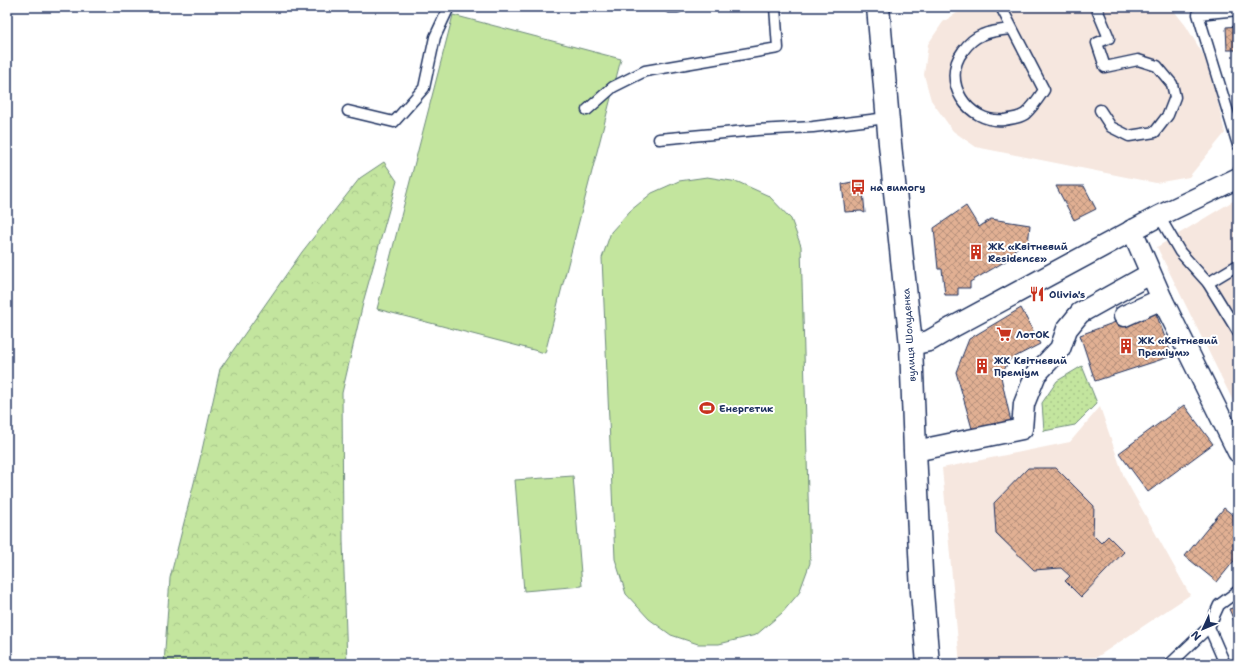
<svg xmlns="http://www.w3.org/2000/svg" width="1245" height="671" viewBox="0 0 1245 671" font-family="'Shantell Sans',sans-serif">
<style>
.built{fill:#f6e7df}
.green{fill:#c3e59e;stroke:#6f8a7e}
.forest{fill:url(#forest-crowns);stroke:#6f8a7e}
.park{fill:url(#park-dots);stroke:#6f8a7e}
.building{fill:url(#building-cross-hatch);stroke:#1b2f5e}
.lines{fill:none;stroke-linecap:round;stroke-linejoin:round}
.lane-casing{stroke:#1b2f5e;stroke-width:13}
.street-casing{stroke:#1b2f5e;stroke-width:23}
.secondary-casing{stroke:#1b2f5e;stroke-width:25}
.lane{stroke:#fff;stroke-width:10}
.street{stroke:#fff;stroke-width:20}
.secondary{stroke:#fff;stroke-width:22}
.labels{text-anchor:middle;dominant-baseline:central;stroke-width:4;stroke-linejoin:round;paint-order:stroke}
.poi-label{font-size:10px;font-weight:bold;fill:#1b2f5e;stroke:#fff;text-anchor:start}
.street-label{font-size:10px;fill:#1b2f5e;stroke:#fff}
</style>
<defs>
<pattern id="forest-crowns" width="20" height="18" patternUnits="userSpaceOnUse"><rect width="20" height="18" fill="#c3e59e"/><path d="M2 6a3 3 0 1 1 6 0M12 15a3 3 0 1 1 6 0" fill="none" stroke="#a7c58a"/></pattern>
<pattern id="park-dots" width="8" height="8" patternUnits="userSpaceOnUse"><rect width="8" height="8" fill="#c3e59e"/><path d="M2 2h.1M6 6h.1" fill="none" stroke="#a7c58a" stroke-width="1.8" stroke-linecap="round"/></pattern>
<pattern id="building-cross-hatch" width="8" height="8" patternUnits="userSpaceOnUse"><rect width="8" height="8" fill="#e1b093"/><path d="M0 0l8 8M0 8l8-8" fill="none" stroke="#b6907b"/></pattern>
</defs>
<rect width="100%" height="100%" fill="#fff"/>
<filter id="ink" filterUnits="userSpaceOnUse"><feTurbulence type="fractalNoise" baseFrequency=".025" numOctaves="2"/><feDisplacementMap in="SourceGraphic" scale="8" xChannelSelector="R" yChannelSelector="G"/><feConvolveMatrix kernelMatrix="1 2 1 2 8 2 1 2 1" color-interpolation-filters="sRGB"/></filter>
<g filter="url(#ink)">
<g class="built">
<path d="M966,7h205l15,19 18,30 10,30 11,47 -36,44 -33,6 -180,-36 -23,-16 -22,-31 -7,-25 4,-31 15,-22z"/>
<path d="M1238,198v213l-81,-164z"/>
<path d="M1100,407l24,70 66,118 -93,62 -137,7 -18,-196 128,-26z"/>
</g>
<g class="green">
<path d="M453,15l168,44 -76,294 -168,-44z"/>
<path d="M707,177l31,5 31,14 22,23 10,27 9,317 -11,30 -17,20 -26,22 -37,9h-21l-27,-9 -22,-16 -23,-25 -11,-35 -13,-301 9,-26 19,-21 22,-18 27,-12z"/>
<path d="M573,476l9,110 -58,5 -9,-111z"/>
</g>
<path class="forest" d="M384,162l13,19 -33,118 -22,94 1,148 4,123h-183l6,-86 30,-119 20,-90 82,-117 58,-74z"/>
<path class="park" d="M1082,366l15,37 -22,22 -31,6 -2,-28 15,-22z"/>
<g class="building">
<path d="M1238,26v24h-11l-1,-23z"/>
<path d="M1236,50h2v28z"/>
<path d="M862,180l3,33 -4,-2 -16,1 -3,-28z"/>
<path d="M1056,186h28l12,23 -22,11z"/>
<path d="M966,206l13,21 12,-8 39,6 -2,20 -5,-1 -9,6 2,5 -46,27v6h-12v7h-13l-3,-26h-4l-4,-41z"/>
<path d="M1021,308l19,36 -31,16 -8,17 11,49 -39,6 -17,-60 13,-33z"/>
<path d="M1154,308l18,48 -77,25 -15,-46z"/>
<path d="M1184,405l29,39 -65,48 -29,-39z"/>
<path d="M1028,468h28l38,38 -1,29 8,8 7,-7 16,16 -43,45 -16,-16 5,-5 -9,-8 -27,2 -38,-37 -2,-30z"/>
<path d="M1224,508l14,11v37l-21,26 -32,-26z"/>
<path d="M1238,606v24l-9,-21z"/>
</g>
<g class="lines">
<g class="lane-casing">
<g id="lane">
<path d="M669,7h9"/>
<path d="M1001,7l43,83c-6,9 -11,17 -19,24 -6,4 -14,5 -21,6 -36,4 -64,-39 -41,-69 5,-7 11,-13 19,-16 9,-4 20,-5 30,-6"/>
<path d="M1096,7l13,31 -12,5 8,24 33,-7 19,6 15,18 3,13 -7,18 -13,17 -26,4 -18,-9 -11,-17"/>
<path d="M1238,10l-40,4 40,131"/>
<path d="M587,110l26,-23 32,-16 133,-23 -3,-41"/>
<path d="M348,111l46,11 30,-34 11,-51 14,-30"/>
<path d="M659,139l98,-9 56,-3 74,-9"/>
<path d="M1159,216l21,36 28,31 30,49"/>
<path d="M1208,283l30,-18"/>
<path d="M1170,664l39,-37"/>
<path d="M1225,664l-16,-37 10,-22 19,-14"/>
</g>
</g>
<g class="street-casing">
<g id="street">
<path d="M1162,299l76,153"/>
<path d="M1124,316l38,-17 -30,-69"/>
<path d="M911,345l18,-4 24,-14 206,-111 79,-38"/>
<path d="M915,451l107,-22 2,-25 12,-30 24,-25 7,-20 13,-16 70,-39"/>
</g>
</g>
<g class="secondary-casing">
<path id="secondary" d="M878,7l12,137 21,201 4,106 7,141 6,72"/>
</g>
<use href="#lane" class="lane"/>
<use href="#street" class="street"/>
<use href="#secondary" class="secondary"/>
</g>
</g>
<defs>
<g id="bus-bare" transform="scale(1.2)"><path d="M-5-6H5V4H4V6H2V4H-2V6H-4V4H-5ZM-3.5-4V0h7V-4ZM-3.5 1.2v1.5H-2V1.2ZM2 1.2v1.5H3.5V1.2Z" fill="#c8321e" stroke="#fff" stroke-width="2.5" paint-order="stroke"/></g>
<g id="building-bare" transform="scale(1.2)"><path d="M-4-6H4V6H1V3H-1V6H-4ZM-2.5-4.3h1.7v1.8h-1.7ZM.8-4.3h1.7v1.8H.8ZM-2.5-1h1.7V.8h-1.7ZM.8-1h1.7V.8H.8Z" fill="#c8321e" stroke="#fff" stroke-width="2.5" paint-order="stroke"/></g>
<g id="restaurant-bare" transform="scale(1.2)"><path d="M-5-6h1v4h1v-4h1v4h1v-4h1v5L-1.5 .5V6h-2V.5L-5-1ZM5-6V6H3V1.5H1.5Q1.5-4 5-6Z" fill="#c8321e" stroke="#fff" stroke-width="2.5" paint-order="stroke"/></g>
<g id="supermarket-bare" transform="scale(1.2)"><path d="M-6-5.5h2.5l.6 2H6L4.5 2H-2.5L-4.4-4H-6ZM-1.5 3.2a1.3 1.3 0 1 0 .1 0ZM3 3.2a1.3 1.3 0 1 0 .1 0Z" fill="#c8321e" stroke="#fff" stroke-width="2.5" paint-order="stroke"/></g>
<g id="stadium-bare" transform="scale(1.2)"><path d="M0-5a6.5 5 0 1 0 0 10a6.5 5 0 1 0 0-10ZM-3.5-1.8h7v3.6h-7Z" fill="#c8321e" stroke="#fff" stroke-width="2.5" paint-order="stroke"/></g>
</defs>
<g fill-rule="evenodd">
<use href="#bus-bare" x="858" y="187"/>
<use href="#building-bare" x="976" y="252"/>
<use href="#restaurant-bare" x="1037" y="294"/>
<use href="#supermarket-bare" x="1004" y="334"/>
<use href="#building-bare" x="1126" y="346"/>
<use href="#building-bare" x="982" y="366"/>
<use href="#stadium-bare" x="707" y="408"/>
</g>
<g class="labels">
<g class="poi-label">
<text x="870" y="187">на вимогу</text>
<text x="988" y="246">ЖК «Квітневий<tspan x="988" dy="12">Residence»</tspan></text>
<text x="1049" y="294">Olivia's</text>
<text x="1016" y="334">ЛотОК</text>
<text x="1138" y="340">ЖК «Квітневий<tspan x="1138" dy="12">Преміум»</tspan></text>
<text x="994" y="360">ЖК Квітневий<tspan x="994" dy="12">Преміум</tspan></text>
<text x="719" y="408">Енергетик</text>
</g>
<g class="street-label">
<text transform="translate(909 335) rotate(-94)">вулиця Шолуденка</text>
</g>
</g>
<rect width="1245" height="671" fill="none" stroke="#fff" stroke-width="24"/>
<rect x="12" y="12" width="1221" height="647" fill="none" stroke="#1b2f5e" stroke-width="1.5" filter="url(#ink)"/>
<g transform="translate(1203 629) rotate(226)" stroke="#ffffff" stroke-width="3" paint-order="stroke">
<path d="M0-3L7 15L0 10L-7 15Z" fill="#1b2f5e"/>
<text y="-6" font-size="11" font-weight="bold" text-anchor="middle" fill="#1b2f5e">N</text>
</g>
</svg>
